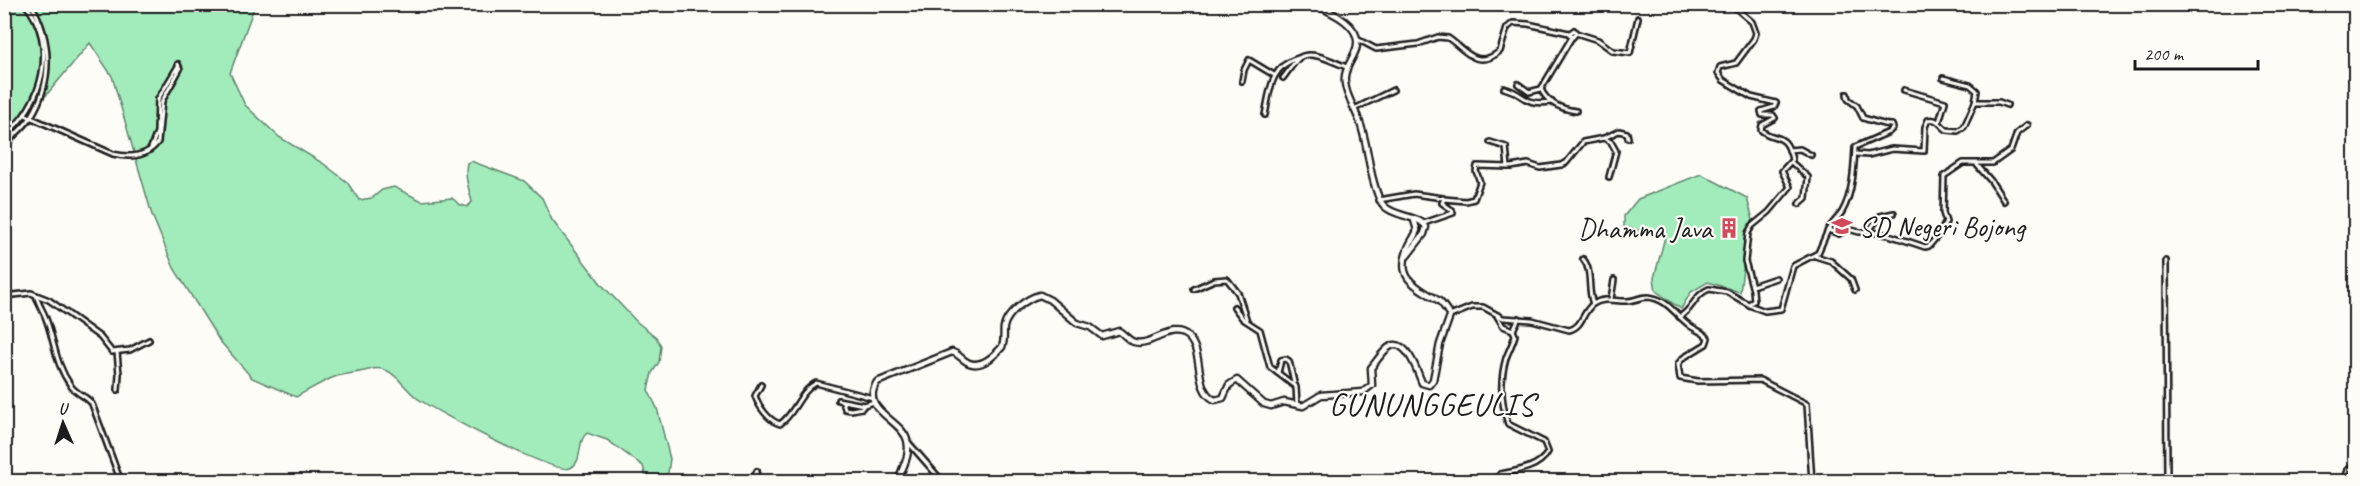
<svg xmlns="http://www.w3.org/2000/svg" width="2360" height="486" viewBox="0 0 2360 486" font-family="Caveat,sans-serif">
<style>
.green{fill:#a2ecbc;stroke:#5f846c;stroke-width:1.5}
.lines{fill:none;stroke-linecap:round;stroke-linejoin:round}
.street-casing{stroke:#1c1c1c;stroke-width:8}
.secondary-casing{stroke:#1c1c1c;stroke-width:9}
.street{stroke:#fdfcf7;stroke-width:3}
.secondary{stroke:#fdfcf7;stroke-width:4.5}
.labels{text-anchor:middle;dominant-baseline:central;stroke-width:4.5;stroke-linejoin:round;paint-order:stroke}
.poi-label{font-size:28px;fill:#1c1c1c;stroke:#fdfcf7;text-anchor:start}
.quarter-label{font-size:32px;letter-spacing:1.5px;fill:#1c1c1c;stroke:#fdfcf7}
</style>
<rect width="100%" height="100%" fill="#fdfcf7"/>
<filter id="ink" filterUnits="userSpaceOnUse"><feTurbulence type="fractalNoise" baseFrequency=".0167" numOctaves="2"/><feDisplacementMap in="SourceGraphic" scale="12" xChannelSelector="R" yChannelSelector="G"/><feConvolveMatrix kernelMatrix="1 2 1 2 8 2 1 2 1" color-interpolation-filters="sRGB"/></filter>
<g filter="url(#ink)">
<g class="green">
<path d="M5,5h250l-25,68 15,32 34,32 45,27 23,18 12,18 13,-2 10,-8 12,-3 28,14 30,-3 7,6 8,3 5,-5c-3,-13 -8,-26 -5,-39l4,-2 53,20 18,17 10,22 50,65 35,37 19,15 5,9 -2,16 -7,11 -4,17 9,18 13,51 -2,14 -7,8h-14l-4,-15 -36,-26 -20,-7c-11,9 -3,29 -17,35 -15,7 -136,-57 -153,-70 -11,-8 -21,-26 -35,-29 -6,-2 -12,1 -18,2 -9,2 -18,3 -27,5 -14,5 -28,14 -41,21l-44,-19 -33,-38 -45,-72 -22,-53 -40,-139 -22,-33 -47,56 -30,44 -8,7z"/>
<path d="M1701,174l46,24 6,22 -7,27 -6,45 -32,-10 -17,10 -10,17 -25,-18 -2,-13 11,-41 -41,-10v-11l14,-17z"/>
</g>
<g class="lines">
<g class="street-casing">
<g id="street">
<path d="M1576,33l-3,4 -4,-3 5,-4 2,3 22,7 15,11 17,2 8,-35"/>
<path d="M1357,39l19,10 42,-5 20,-7 10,1c17,11 28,33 52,13l7,-23 6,-5 15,1 41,9"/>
<path d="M1283,78c5,-6 10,-15 16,-20 13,-9 36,5 48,9"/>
<path d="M1943,78l27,7 7,6 -2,11"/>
<path d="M1242,81l2,-11 5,-10 25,15"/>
<path d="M1518,84l11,8 12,-3 31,-52"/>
<path d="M1504,88c23,6 18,18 48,14"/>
<path d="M1541,89c6,14 21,20 35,22"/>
<path d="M1904,90l41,12 -6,20"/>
<path d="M1354,109l39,-19"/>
<path d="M25,115l88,39c17,4 34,3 45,-12l4,-41 18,-32 -2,-5"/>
<path d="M1265,115c5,-24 5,-49 33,-57"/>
<path d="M4,136c39,-30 55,-92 21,-132"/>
<path d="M1604,138l7,4 5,9 -7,26"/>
<path d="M1490,142l16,5 2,20"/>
<path d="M4,145c9,-9 20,-17 27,-28 22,-35 21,-77 0,-113"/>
<path d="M151,148l6,-16 1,-33 20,-33"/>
<path d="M1789,150l11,-1 11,6"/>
<path d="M1856,154l12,1 24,-6 32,2 1,-24 3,-7c9,-3 13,6 19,10l11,1 6,-4 11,-25h24l8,3"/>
<path d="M1791,162l17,15 -2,21 -7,6"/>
<path d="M1977,165l14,16 13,20"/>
<path d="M1379,200l35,-6 29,4"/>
<path d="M1424,223l29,-10 -1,-3 -10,-7 2,-4 22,2 8,-2 6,-17 -4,-11 1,-5 34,1 17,-3 12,4 21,-3 5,-2 17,-21 21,-4 15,-7 8,2 1,5"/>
<path d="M1828,230c4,-7 10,-12 14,-18 11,-19 12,-44 13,-65l34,-15 4,-4 -1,-3c-6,1 -21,-5 -29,-7l-6,-12 -9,-7 -1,-5"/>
<path d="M1868,232l12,-16 14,-3"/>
<path d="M1815,256l16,5 20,18 4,11"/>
<path d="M1583,259c10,11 4,32 10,45"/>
<path d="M2166,261l1,221"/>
<path d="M1752,286l24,-8"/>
<path d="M1194,289l20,-9 13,-1 11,14 9,28"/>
<path d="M4,294l10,1 17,-2 18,7 51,37 12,15 18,-2 19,-10"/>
<path d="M36,295c2,8 6,14 9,21 10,25 9,46 26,70 5,8 16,10 21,18l29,78"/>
<path d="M1611,299l3,-19"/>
<path d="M1749,305l16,6 16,-2 12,-43 25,-13 10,-23 11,4 9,-5 11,3h13l17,3 36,12 4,-1 11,-13 6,-11 -3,-9 1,-37 19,-13h30l18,-13 6,-17 10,-8"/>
<path d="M1234,307l9,12 17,11 10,37 26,20 1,18"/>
<path d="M1450,316l22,-9h11l20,11 29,2 37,10c14,-3 13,-18 24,-26 11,-7 21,-3 32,-3 8,1 14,-4 23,-4 20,2 26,17 41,28 6,5 15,7 19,13l-2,6 -23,14 -5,6 2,14 18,3 62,-1 47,24 5,78"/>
<path d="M1497,316l6,10 10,4 6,-12"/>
<path d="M1679,317c14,-7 15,-22 30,-28l18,3 21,12 6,-3 -1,-11 -8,-29 3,-28 4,-7 17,-14 21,-25 -8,-16 10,-11c-6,-30 -18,-18 -31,-30l1,-5 13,-7 -2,-3h-11l-1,-4 13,-4 2,-4 -25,-6 -28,-17 -5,-7 2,-6 16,-4 18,-24 2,-6 -4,-11 -21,-18"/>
<path d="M117,352l2,22 -1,16"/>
<path d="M1278,373l3,-13 5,-1 3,2 5,21"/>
<path d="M761,385l-6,11c4,11 14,25 25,28 15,-10 19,-32 36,-41l57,15"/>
<path d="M838,400l26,5 10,-3"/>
<path d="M843,402l2,7 6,1 11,-2 2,-3"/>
<path d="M908,442l35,40"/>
<path d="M61,477l1,5"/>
<path d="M751,482l6,-11"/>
<path d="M1482,482l13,-4"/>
<path d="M1495,482l5,-8c17,-3 39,-6 48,-22l-4,-10 -36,-18c-7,-21 -8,-45 -2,-66 3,-8 7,-15 9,-23l-2,-5"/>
<path d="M1539,482h1"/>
<path d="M2133,482l14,-1"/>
<path d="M2345,482l3,-13 8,-5"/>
</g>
</g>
<g class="secondary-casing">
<g id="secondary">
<path d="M1314,4c14,7 34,15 41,29 8,17 -8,27 -10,43 -2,14 9,31 14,44 10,25 9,55 21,80 8,18 39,14 46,27l-2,7 -17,22"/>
<path d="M898,482c4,-16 13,-25 9,-42 -6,-21 -48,-30 -30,-58l75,-30c7,2 10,8 17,11 13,5 25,-7 33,-16 3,-7 1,-13 2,-20 3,-14 23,-29 36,-32l10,5 27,23 13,4 12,9 17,-5c5,3 9,9 15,11 18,5 37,-20 54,-5 17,16 5,53 27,63l8,-2 6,-13 8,-5 27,24 7,2 13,-4 19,4 18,-11 42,-3 9,-7 -1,-17c5,-6 13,-19 20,-22 16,-7 27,27 31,37l7,2 4,-5 7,-36 10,-28c-3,-5 -6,-11 -11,-15 -20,-14 -43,-20 -32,-50 2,-8 8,-14 10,-21l-3,-10"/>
</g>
</g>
<use href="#street" class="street"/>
<use href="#secondary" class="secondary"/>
</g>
</g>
<defs>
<g id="school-bare" transform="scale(1.62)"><path d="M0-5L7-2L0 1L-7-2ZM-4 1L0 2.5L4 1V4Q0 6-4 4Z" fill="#d1495b" stroke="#fdfcf7" stroke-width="2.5" paint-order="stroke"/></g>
<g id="building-bare" transform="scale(1.62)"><path d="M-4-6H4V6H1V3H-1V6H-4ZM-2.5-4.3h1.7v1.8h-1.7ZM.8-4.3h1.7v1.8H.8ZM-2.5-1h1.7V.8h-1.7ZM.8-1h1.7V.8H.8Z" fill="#d1495b" stroke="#fdfcf7" stroke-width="2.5" paint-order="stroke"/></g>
</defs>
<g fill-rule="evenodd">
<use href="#school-bare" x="1842" y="226"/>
<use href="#building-bare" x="1729" y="228"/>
</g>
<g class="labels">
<g class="poi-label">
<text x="1859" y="226">SD Negeri Bojong</text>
<text x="1712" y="228" text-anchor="end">Dhamma Java</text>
</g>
<g class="quarter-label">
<text x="1432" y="404">GUNUNGGEULIS</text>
</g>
</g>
<rect width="2360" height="486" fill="none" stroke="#fdfcf7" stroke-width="24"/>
<rect x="12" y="12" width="2336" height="462" fill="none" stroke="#1c1c1c" stroke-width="2" filter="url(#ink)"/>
<g transform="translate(63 423) rotate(357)" stroke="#fdfcf7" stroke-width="4.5" paint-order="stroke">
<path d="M0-4.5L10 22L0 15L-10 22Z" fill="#1c1c1c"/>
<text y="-9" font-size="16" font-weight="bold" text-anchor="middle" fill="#1c1c1c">U</text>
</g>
<path d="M2135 60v9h123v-9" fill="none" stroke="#1c1c1c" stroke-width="3"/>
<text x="2144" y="60" font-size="18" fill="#1c1c1c" stroke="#fdfcf7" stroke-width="4.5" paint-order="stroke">200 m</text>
</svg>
